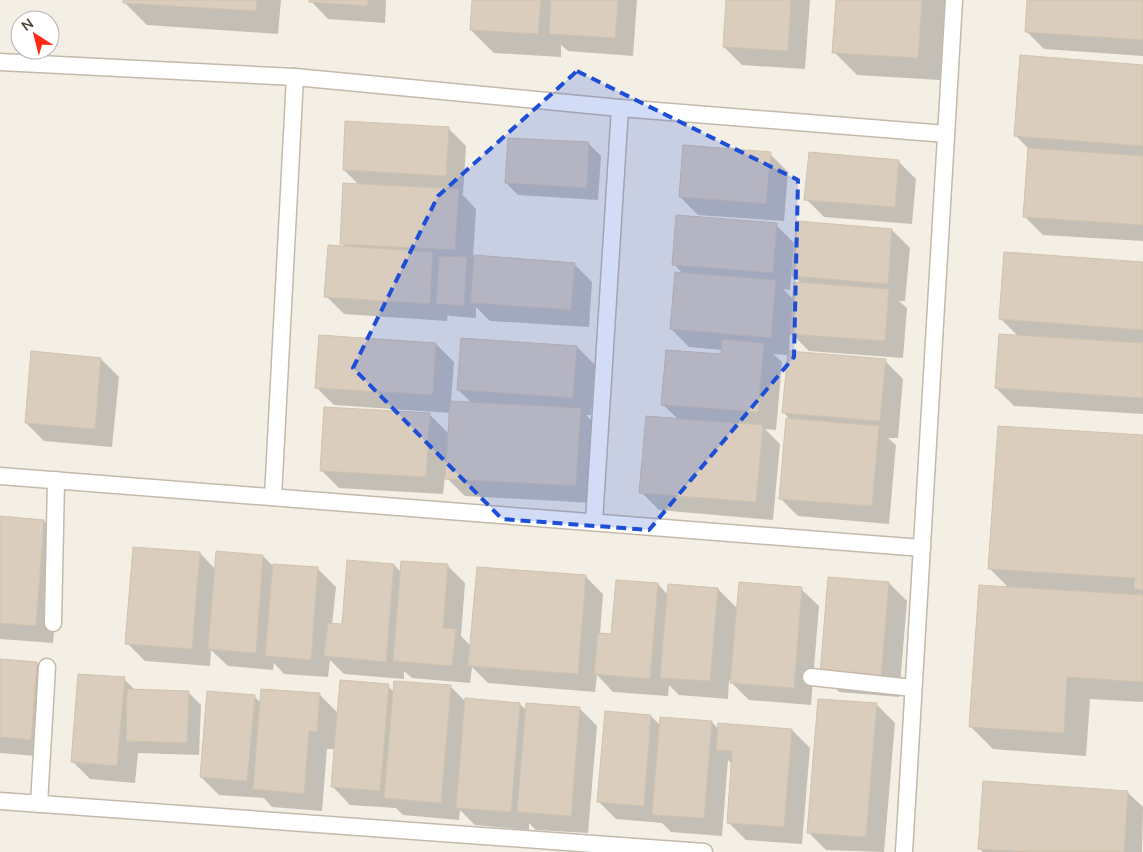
<svg xmlns="http://www.w3.org/2000/svg" width="1143" height="852" viewBox="0 0 1143 852" font-family="Mulish,sans-serif">
<style>
.shadow{fill:#0003}
.building{fill:#dacdbd;stroke:#d2c2ac}
.lines{fill:none;stroke-linecap:round;stroke-linejoin:round}
.lane-casing{stroke:#c4b9aa;stroke-width:19}
.lane{stroke:#fff;stroke-width:16}
.marked{fill:#1d4ed8;fill-opacity:0.2;stroke:#1d4ed8;stroke-width:4;stroke-dasharray:10 6;stroke-linejoin:round}
</style>
<rect width="100%" height="100%" fill="#f4efe5"/>
<g class="shadow">
<path d="M124,0h157l-3,34 -131,-9 -23,-23z"/>
<path d="M310,0h76l-1,23 -57,-4z"/>
<path d="M473,0h164l-4,56 -65,-5 -7,-6v12l-67,-4 -23,-23z"/>
<path d="M728,0h82l-5,69 -63,-4 -18,-18z"/>
<path d="M837,0h109l-6,80 -83,-5 -23,-23z"/>
<path d="M1029,0h114v56l-99,-7 -18,-18z"/>
<path d="M1143,66v175l-100,-6 -18,-18 5,-67 -15,-15z"/>
<path d="M448,128l18,18 -3,48 -2,-1 15,16 -3,48 101,7 18,18 -3,45 -99,-6 -14,-14v11l-27,-2 -1,-2 -1,7 -103,-7 -18,-18 20,-48 -4,-5 17,-58 -15,-15z"/>
<path d="M589,144l12,12 -3,44 -80,-5 -12,-12z"/>
<path d="M770,154l18,18 -4,49 -86,-6 -18,-18z"/>
<path d="M898,161l18,18 -4,45 -88,-7 -18,-18z"/>
<path d="M776,225l18,18 -4,47 -7,-1 11,11 8,-16 -9,-9 99,-45 18,18 -5,53h-6l8,7 -4,50 -94,-7 -19,-19 -1,21 96,8 18,18 -5,59h-10l8,7 -7,79 -91,-8 -18,-18 11,-78 -7,-7 5,-58 -16,-1 9,8 -6,68 -11,-1 15,15 -7,76 -114,-10 -18,-18 37,-73 -16,-15 60,-48 1,-6 -34,-3 -18,-18 12,-55 -9,-10z"/>
<path d="M1143,264v150l-129,-8 -18,-18 22,-52 -18,-18z"/>
<path d="M436,344l18,18 -3,40 21,1 -14,-13 119,-43 18,18 -4,50h-5l13,13 -5,75 -129,-7 -20,-20 -2,18 -104,-6 -18,-18 108,-56 20,20 2,-21 -117,-8 -18,-18z"/>
<path d="M101,359l18,18 -7,70 -68,-6 -18,-18z"/>
<path d="M1143,437v265l-53,-3 -4,57 -93,-7 -23,-23 39,-138 -20,-20z"/>
<path d="M0,518l44,3 18,18 -9,104 -53,-4z"/>
<path d="M200,553l16,17 2,-17 45,3 11,11 44,2 18,18 -4,38 11,1 51,-61 8,8 45,-8 18,18 -4,53 10,10 114,-70 18,18 -3,40 13,1 45,-51 10,11 50,-6 20,20 63,-20 18,17 -8,99 -62,-5 -20,-20 -1,19 -49,-4 -10,-10 -1,11 -55,-4 -16,-17 -2,17 -107,-9 -16,-16 -2,16 -58,-5 -8,-7v8l-60,-5 -14,-14 -2,17 -44,-3 -10,-11 -1,7 -45,-4 -17,-16 -1,16 -65,-5 -18,-18z"/>
<path d="M889,583l18,18 -8,96 -60,-5 -18,-18z"/>
<path d="M0,660l37,3 18,18 -7,76 -48,-4z"/>
<path d="M124,679l12,12 52,1 13,13 -2,50 -61,-2 -3,30 -45,-4 -18,-18z"/>
<path d="M388,686l6,6 57,-5 15,15 54,2 7,7 52,-3 18,18 -9,107 -52,-3 -7,-7v7l-54,-5 -15,-15 -1,10 -56,-5 -7,-7 -46,-3 -17,-18 3,-38h-9l-5,62 -50,-4 -8,-9 -45,-3 -18,-18 53,-81 7,7 58,-9 20,20z"/>
<path d="M877,705l18,18 -11,129 -58,-2 -18,-18z"/>
<path d="M651,716l10,10 51,-4 7,8h73l18,18 -8,96 -56,-4 -18,-18 5,-57 -5,-5 -6,76 -51,-4 -9,-9 -46,-4 -18,-18z"/>
<path d="M1127,792l16,15 -1,45h-159l-4,-4z"/>
</g>
<g class="building">
<path d="M123,0h134l-1,11 -133,-8z"/>
<path d="M309,0h59l-1,6 -58,-4z"/>
<path d="M472,0h69l-3,34 -68,-4z"/>
<path d="M551,0h67l-3,38 -66,-4z"/>
<path d="M726,0h65l-3,51 -65,-4z"/>
<path d="M836,0h86l-4,58 -86,-5z"/>
<path d="M1027,0h116v40l-118,-8z"/>
<path d="M1020,55l123,10v81l-129,-10z"/>
<path d="M345,121l104,6 -3,49 -103,-6z"/>
<path d="M508,138l81,4 -2,46 -82,-5z"/>
<path d="M683,145l88,7 -5,52 -87,-7z"/>
<path d="M1028,148l115,8v69l-120,-8z"/>
<path d="M809,152l90,8 -4,47 -91,-7z"/>
<path d="M343,183l116,6 -4,61 -115,-6z"/>
<path d="M676,215l101,8 -4,50 -101,-8z"/>
<path d="M797,221l95,8 -4,55 -96,-8z"/>
<path d="M328,245l105,7 -3,52 -106,-7z"/>
<path d="M1004,252l139,10v68l-144,-11z"/>
<path d="M474,255l101,8 -4,47 -101,-7z"/>
<path d="M439,256l28,1 -3,49 -28,-2z"/>
<path d="M675,272l101,8 -5,58 -101,-9z"/>
<path d="M794,282l95,7 -4,52 -95,-7z"/>
<path d="M999,334l144,9v55l-148,-10z"/>
<path d="M319,335l117,8 -3,52 -118,-7z"/>
<path d="M461,338l116,8 -4,52 -116,-8z"/>
<path d="M722,339l42,4 -6,69 -97,-7 5,-55 55,4z"/>
<path d="M31,351l70,7 -6,71 -70,-6z"/>
<path d="M788,351l98,8 -6,62 -98,-8z"/>
<path d="M450,401l131,7 -5,78 -131,-7z"/>
<path d="M324,407l106,6 -4,64 -106,-6z"/>
<path d="M646,416l117,9 -7,77 -117,-9z"/>
<path d="M786,418l93,8 -7,80 -93,-7z"/>
<path d="M998,426l145,9v155l-9,-1 1,-11 -147,-9z"/>
<path d="M0,516l44,4 -8,106 -36,-3z"/>
<path d="M133,547l67,5 -8,97 -67,-5z"/>
<path d="M216,551l47,4 -7,98 -48,-4z"/>
<path d="M347,560l47,4 -8,98 -62,-6 4,-33 14,1z"/>
<path d="M401,561l47,3 -5,64 13,1 -4,37 -59,-5z"/>
<path d="M273,564l45,3 -7,93 -46,-4z"/>
<path d="M477,567l109,8 -8,99 -110,-8z"/>
<path d="M828,577l61,5 -8,97 -61,-5z"/>
<path d="M616,580l42,3 -8,96 -56,-5 4,-41 13,1z"/>
<path d="M739,582l63,5 -8,101 -64,-5z"/>
<path d="M668,584l50,4 -8,93 -50,-3z"/>
<path d="M979,585l164,10v87l-76,-5 -3,56 -95,-6z"/>
<path d="M0,659l37,3 -6,78 -31,-3z"/>
<path d="M78,674l47,3 -8,89 -46,-4z"/>
<path d="M340,680l49,4 -9,107 -49,-4z"/>
<path d="M394,681l57,4 -10,118 -57,-5z"/>
<path d="M127,689l62,2 -2,52 -61,-2z"/>
<path d="M261,689l59,4 -3,39 -8,-1 -5,63 -51,-5z"/>
<path d="M207,691l48,4 -8,86 -47,-4z"/>
<path d="M465,698l55,5 -9,109 -55,-4z"/>
<path d="M818,699l59,4 -11,134 -59,-4z"/>
<path d="M526,703l54,4 -9,109 -54,-4z"/>
<path d="M605,711l46,4 -7,91 -47,-4z"/>
<path d="M660,717l52,4 -8,97 -52,-3z"/>
<path d="M718,723l74,6 -8,98 -57,-4 5,-72 -16,-1z"/>
<path d="M983,781l145,10 -4,61h-93l-53,-3z"/>
</g>
<g class="lines">
<g class="lane-casing">
<g id="lane">
<path d="M0,62l295,15 325,31 326,26"/>
<path d="M0,476l922,72"/>
<path d="M273,497l22,-420"/>
<path d="M594,522l26,-414"/>
<path d="M53,623l3,-143"/>
<path d="M811,677l102,11"/>
<path d="M0,801l704,51"/>
<path d="M39,804l8,-137"/>
<path d="M904,852l50,-852"/>
</g>
</g>
<use href="#lane" class="lane"/>
</g>
<path class="marked" d="M577,71l221,109 -4,177 -145,173 -147,-11 -149,-151 85,-172z"/>
<g transform="translate(35 35) rotate(324)"><circle r="24" fill="#ffffff" stroke="#b6b2ae"/>
<path d="M0-4L9 19L0 12L-9 19Z" fill="#ff2912"/>
<text y="-8" font-size="14" font-weight="bold" text-anchor="middle" fill="#483f34">N</text>
</g>
</svg>
